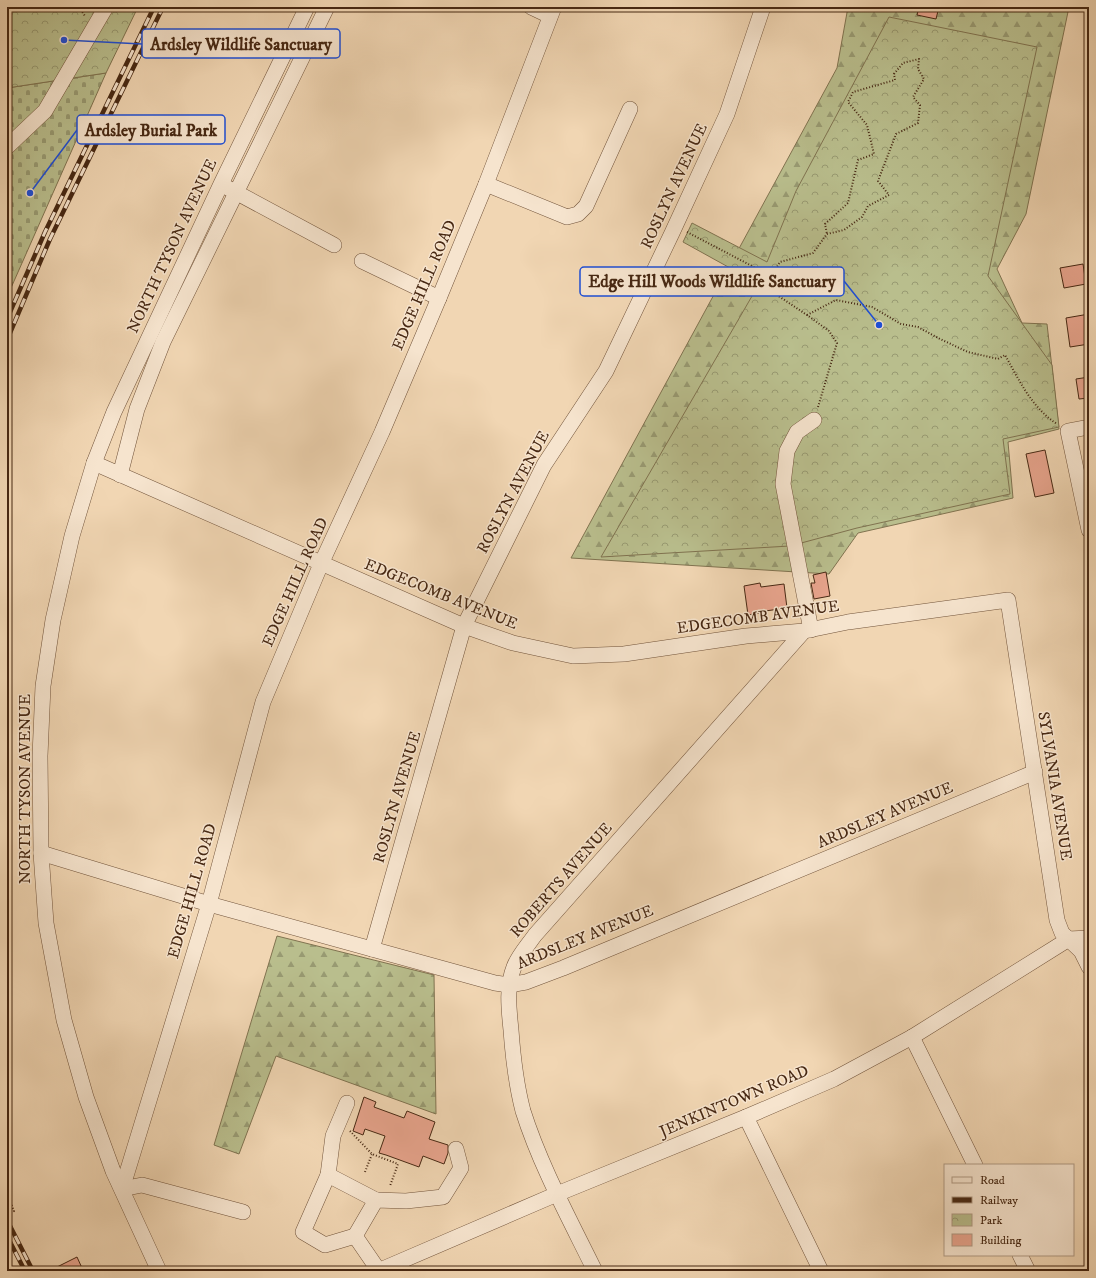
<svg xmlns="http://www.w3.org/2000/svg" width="1096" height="1278" viewBox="0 0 1096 1278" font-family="'IM FELL DW Pica',serif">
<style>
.forest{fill:url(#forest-firs);stroke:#807350}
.cemetery{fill:url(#cemetery-stones);stroke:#807350}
.park{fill:url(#park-crowns);stroke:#807350}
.building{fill:#e9a58e;stroke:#472813}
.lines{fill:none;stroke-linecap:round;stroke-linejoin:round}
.minor-casing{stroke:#72543b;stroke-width:16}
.path{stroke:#472813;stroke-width:2;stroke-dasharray:1 2;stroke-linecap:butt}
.minor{stroke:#f6e4ce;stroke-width:15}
.rail-casing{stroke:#472813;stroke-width:4.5}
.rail{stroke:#f6e4ce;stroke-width:3;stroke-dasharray:9;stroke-linecap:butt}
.labels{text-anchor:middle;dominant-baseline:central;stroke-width:3;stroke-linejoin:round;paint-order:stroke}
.street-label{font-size:16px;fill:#472813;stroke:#f6e4ce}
.leader{fill:none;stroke:#1d4ed8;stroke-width:1.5}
.callout-dot{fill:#1d4ed8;stroke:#f6e4ce;stroke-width:1.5}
.callout{fill:#f6e4ce;stroke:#1d4ed8;stroke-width:1.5}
.callout-label{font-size:17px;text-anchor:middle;font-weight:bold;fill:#472813}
</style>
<defs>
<pattern id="forest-firs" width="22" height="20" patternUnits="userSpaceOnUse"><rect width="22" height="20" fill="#b9be8d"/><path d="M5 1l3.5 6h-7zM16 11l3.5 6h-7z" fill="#989a72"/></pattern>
<pattern id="cemetery-stones" width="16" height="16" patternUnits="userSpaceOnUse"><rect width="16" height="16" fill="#b9be8d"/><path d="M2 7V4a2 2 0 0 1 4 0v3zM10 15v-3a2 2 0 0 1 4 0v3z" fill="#989a72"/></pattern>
<pattern id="park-crowns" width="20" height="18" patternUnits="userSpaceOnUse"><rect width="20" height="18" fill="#b9be8d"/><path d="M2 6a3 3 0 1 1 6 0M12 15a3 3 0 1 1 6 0" fill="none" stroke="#989a72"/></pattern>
</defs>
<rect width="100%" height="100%" fill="#f1d6b3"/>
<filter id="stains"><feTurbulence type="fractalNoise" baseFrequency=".005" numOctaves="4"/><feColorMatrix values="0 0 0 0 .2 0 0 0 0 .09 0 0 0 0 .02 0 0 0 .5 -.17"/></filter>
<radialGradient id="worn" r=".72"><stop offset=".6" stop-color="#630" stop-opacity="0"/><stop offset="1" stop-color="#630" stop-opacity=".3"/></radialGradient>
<g class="forest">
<path d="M848,7h221l-43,207 -29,55 25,54 25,1 12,105 -51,13 5,56 -155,35 -29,41 -258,-16 266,-490z"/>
<path d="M277,936l157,39 2,139 -160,-58 -37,98 -25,-9z"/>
</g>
<path class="cemetery" d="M106,73l-99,224v-209z"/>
<g class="park">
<path d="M7,7h131l-32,66 -99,15z"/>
<path d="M889,17l148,30 -49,229 64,89 7,62 -56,12 7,55 -153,34 -67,18 -189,11 158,-273 -76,-42 9,-19 75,39 29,-71z"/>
</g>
<g class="building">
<path d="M919,7h20l-3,12 -19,-4z"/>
<path d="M1083,264l3,20 -22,4 -4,-20z"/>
<path d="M1089,314v30l-19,3 -4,-29z"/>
<path d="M1089,377v21l-10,1 -3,-20z"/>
<path d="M1045,450l9,43 -19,4 -9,-43z"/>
<path d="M826,572l4,24 -16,3 -3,-16h4l-2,-8z"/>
<path d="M760,583l1,4 23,-3 3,24 -22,3v1l-17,3 -4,-29z"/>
<path d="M364,1097l12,5 -2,5 30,11 3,-7 28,11 -6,17 19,6v8l-4,11 -21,-8 -4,11 -33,-12 -7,-2 6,-17 -20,-7 -2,6 -10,-4z"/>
<path d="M77,1257l5,11 -5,3h-28z"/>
</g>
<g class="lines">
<g class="minor-casing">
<g id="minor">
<path d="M531,7l19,9"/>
<path d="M7,147l38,-36 61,-104"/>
<path d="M486,184l81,33 11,-3 8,-8 44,-97"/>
<path d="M228,188l106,57"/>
<path d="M362,261l77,37"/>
<path d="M1089,427l-21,4 21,99"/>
<path d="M94,463l370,163 49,17 60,13 51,-2 122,-18 58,-5 44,-9 160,-22 49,320 5,13 19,18 8,16"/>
<path d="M120,475l17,-66 26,-67 164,-335"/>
<path d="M811,630l-28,-146 4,-33 10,-19 17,-12"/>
<path d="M41,853l168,51 286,79 14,2 17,-3 37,-14 472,-196"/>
<path d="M372,949l92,-323 80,-161 62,-94 66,-138 55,-119 36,-107"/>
<path d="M912,1037l63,128"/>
<path d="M347,1103l-14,33 -5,39 48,25"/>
<path d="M746,1117l75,154"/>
<path d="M328,1175l-25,57 22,13 30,-9"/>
<path d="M122,1189l87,-285 54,-202 58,-138 61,-132 57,-134 47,-114 68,-177"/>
<path d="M122,1189l20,-4 101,27"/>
<path d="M1020,1255l8,16"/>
<path d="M159,1271l-46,-100 -27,-74 -22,-77 -18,-97 -5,-70 -1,-97 3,-70 10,-66 19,-84 22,-73 20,-51 107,-228 86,-177"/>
<path d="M378,1271l179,-77 189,-77 88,-38 78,-42 157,-98 20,-1"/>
<path d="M379,1271l-24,-35 21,-36 30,1 37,-4 18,-29 -5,-19"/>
<path d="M595,1271c-25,-51 -55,-106 -72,-160 -7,-27 -10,-53 -12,-81 -2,-20 -5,-43 3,-63 4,-11 14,-22 21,-32l269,-304"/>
</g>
</g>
<g class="path">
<path d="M79,7l6,9"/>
<path d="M687,232l84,44"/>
<path d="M807,315l29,-15 36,7 29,17 17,3 22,12 28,13 30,7 7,-4c14,25 27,53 52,69"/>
<path d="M818,407l19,-64 -8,-12 -22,-16 -36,-24 -4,-8 13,-21 33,-9 14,-19 17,-4 18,-13 6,-11 21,-11 -11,-14 18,-47 22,-11 2,-18 -7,-8 11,-18 -6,-10 1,-10 -16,4 -9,11 1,6 -42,12 -5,10 19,23 7,29 -16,6 -10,43 -23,21 2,10"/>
<path d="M350,1131l22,23 26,10 -8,22"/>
<path d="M365,1172l7,-18"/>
<path d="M7,1194l7,17 -2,1"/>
</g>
<use href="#minor" class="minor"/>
<g class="rail-casing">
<g id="rail">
<path d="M7,319l38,-87 109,-225"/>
<path d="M7,340l43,-101 113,-232"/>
<path d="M7,1220l26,51"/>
<path d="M7,1236l18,35"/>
</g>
</g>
<use href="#rail" class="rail"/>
</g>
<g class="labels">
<g class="street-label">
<text transform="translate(674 186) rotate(-65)">ROSLYN AVENUE</text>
<text transform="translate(172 246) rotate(-65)">NORTH TYSON AVENUE</text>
<text transform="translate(424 285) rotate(-67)">EDGE HILL ROAD</text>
<text transform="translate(513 492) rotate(-62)">ROSLYN AVENUE</text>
<text transform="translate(295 582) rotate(-66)">EDGE HILL ROAD</text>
<text transform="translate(441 594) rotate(22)">EDGECOMB AVENUE</text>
<text transform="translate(758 617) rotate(-8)">EDGECOMB AVENUE</text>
<text transform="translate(1055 786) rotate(81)">SYLVANIA AVENUE</text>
<text transform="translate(25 789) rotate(-90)">NORTH TYSON AVENUE</text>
<text transform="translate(397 797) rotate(-74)">ROSLYN AVENUE</text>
<text transform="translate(885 815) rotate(-23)">ARDSLEY AVENUE</text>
<text transform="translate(561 880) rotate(-49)">ROBERTS AVENUE</text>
<text transform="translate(192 891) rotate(-74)">EDGE HILL ROAD</text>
<text transform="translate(585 937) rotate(-22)">ARDSLEY AVENUE</text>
<text transform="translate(734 1101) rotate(-23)">JENKINTOWN ROAD</text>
</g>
</g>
<path class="leader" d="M64 40L142 44M30 193L77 130M879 325L844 281"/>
<g class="callout-dot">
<circle cx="64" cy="40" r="4"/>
<circle cx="30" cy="193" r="4"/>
<circle cx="879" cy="325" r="4"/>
</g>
<g class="callout">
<rect x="142" y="29" width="198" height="29" rx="4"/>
<rect x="77" y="115" width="148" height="29" rx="4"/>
<rect x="580" y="267" width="264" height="29" rx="4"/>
</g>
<g class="callout-label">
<text x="241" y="50">Ardsley Wildlife Sanctuary</text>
<text x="151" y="136">Ardsley Burial Park</text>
<text x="712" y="287">Edge Hill Woods Wildlife Sanctuary</text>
</g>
<rect width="1096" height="1278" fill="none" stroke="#f1d6b3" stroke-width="24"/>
<rect x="8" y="8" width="1080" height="1262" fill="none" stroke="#472813" stroke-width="2"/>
<rect x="12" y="12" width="1072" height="1254" fill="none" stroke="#472813"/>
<rect x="944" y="1164" width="130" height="92" fill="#f6e4ce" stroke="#b09983"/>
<rect x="952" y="1177" width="20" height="6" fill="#f6e4ce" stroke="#b09983"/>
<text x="980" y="1184" font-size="12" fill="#472813">Road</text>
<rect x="952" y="1197" width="20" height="6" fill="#472813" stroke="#b09983"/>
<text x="980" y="1204" font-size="12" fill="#472813">Railway</text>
<rect x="952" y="1214" width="20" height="12" fill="url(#park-crowns)" stroke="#b09983"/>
<text x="980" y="1224" font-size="12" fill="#472813">Park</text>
<rect x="952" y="1234" width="20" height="12" fill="#e9a58e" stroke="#b09983"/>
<text x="980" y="1244" font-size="12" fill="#472813">Building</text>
<rect width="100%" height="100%" filter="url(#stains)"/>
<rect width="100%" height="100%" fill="url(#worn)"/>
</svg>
